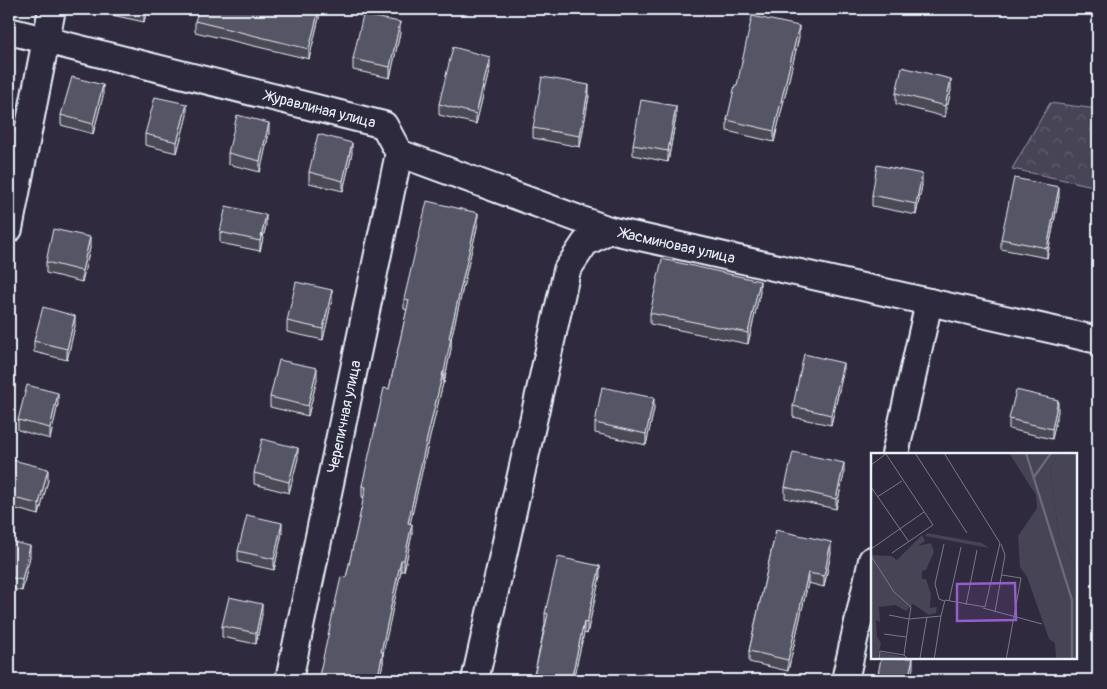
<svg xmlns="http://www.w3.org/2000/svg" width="1107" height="689" viewBox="0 0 1107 689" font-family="Pangolin,sans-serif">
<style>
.forest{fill:url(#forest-crowns);stroke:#979aa6}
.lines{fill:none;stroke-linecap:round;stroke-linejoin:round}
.street-casing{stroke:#e8f1f8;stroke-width:30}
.street{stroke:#2f2a3d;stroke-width:26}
.wall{fill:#4b4957;stroke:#e8f1f8}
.shaded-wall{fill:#3d3c47;stroke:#e8f1f8}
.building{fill:#575565;stroke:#e8f1f8}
.labels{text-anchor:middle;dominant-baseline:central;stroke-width:4.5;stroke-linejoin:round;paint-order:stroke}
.street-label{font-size:15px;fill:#e8f1f8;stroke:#2f2a3d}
.inset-river{fill:none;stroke:#696978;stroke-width:2.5}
.inset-road{fill:none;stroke:#797a88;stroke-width:1}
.view{fill:#965dcd;fill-opacity:0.15;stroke:#965dcd;stroke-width:2.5}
.inset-edge{fill:none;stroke:#e8f1f8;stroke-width:2.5}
</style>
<defs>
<pattern id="forest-crowns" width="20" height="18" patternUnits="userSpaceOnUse" patternTransform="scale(1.25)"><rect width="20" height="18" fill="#464455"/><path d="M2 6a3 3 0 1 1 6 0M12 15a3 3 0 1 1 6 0" fill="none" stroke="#615f6e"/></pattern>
</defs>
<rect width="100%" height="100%" fill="#2f2a3d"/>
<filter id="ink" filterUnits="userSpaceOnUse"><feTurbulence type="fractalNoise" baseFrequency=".02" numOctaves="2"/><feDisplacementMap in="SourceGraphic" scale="10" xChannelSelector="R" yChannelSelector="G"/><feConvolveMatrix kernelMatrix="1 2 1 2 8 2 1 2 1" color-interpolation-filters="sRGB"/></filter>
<g filter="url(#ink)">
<path class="forest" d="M1050,103l48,6v78l-86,-18z"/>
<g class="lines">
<g class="street-casing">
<g id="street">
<path id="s1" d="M9,31l375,94 15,28 210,77"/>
<path d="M9,229l43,-220"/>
<path d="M895,454l34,-152"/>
<path id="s2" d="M289,680l110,-527"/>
<path id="s3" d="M475,680l92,-410 18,-27 24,-13 489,110"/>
<path d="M845,680l27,-120"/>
</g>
</g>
<use href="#street" class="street"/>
</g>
<g class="wall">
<path d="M112,9h35l-3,13 -32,-7z"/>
<path d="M319,9v9l-10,41 -114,-27v-11z"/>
<path d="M521,9h28l-2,6z"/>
<path d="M400,33l-10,45 -37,-8v-11z"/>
<path d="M799,37l-25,105 -47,-11v-11l10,-35z"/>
<path d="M490,67l-14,57 -37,-9v-11z"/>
<path d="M951,90l-6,27 -49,-13v-11z"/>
<path d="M103,96l-10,38 -32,-9v-10z"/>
<path d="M589,96l-9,51 -47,-9v-10z"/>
<path d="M187,115l-10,38 -32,-8v-11z"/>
<path d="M676,117l-8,45 -35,-7v-10z"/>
<path d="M269,133l-9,39 -32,-8v-11z"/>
<path d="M352,153l-9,38 -34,-8v-11z"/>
<path d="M922,185l-6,30 -44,-9v-11z"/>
<path d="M1059,197l-12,61 -46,-9v-10z"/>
<path d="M478,223l-27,116v10l-7,34h-1l-15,62 -18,78 2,11 -8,37h-3l-18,81v11l-4,17h-60v-4l27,-98 18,-80 -2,-1v-11l27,-97 18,-79 -3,-1v-10z"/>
<path d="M266,225l-6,26 -40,-8v-11z"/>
<path d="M90,248l-8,34 -36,-9v-11z"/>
<path d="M760,292l-12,52 -98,-20v-11z"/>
<path d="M332,300l-9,40 -36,-8v-11z"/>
<path d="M75,326l-8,34 -33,-8v-11z"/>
<path d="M843,373l-12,52 -38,-8v-11z"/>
<path d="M317,379l-9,37 -38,-9v-10z"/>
<path d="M58,404l-8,35 -32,-9v-10z"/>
<path d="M654,409l-8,36 -51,-12v-10z"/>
<path d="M1058,411l-6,28 -43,-10v-10z"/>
<path d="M298,458l-9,35 -35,-9v-11z"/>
<path d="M844,474l-8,35 -51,-11v-11z"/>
<path d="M9,477l39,3 -9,35 -30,-8z"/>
<path d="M776,530l55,23 -7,34 -16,-4 -20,88 -39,-9v-11z"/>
<path d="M282,533l-8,37 -36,-8v-11z"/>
<path d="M9,541l21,15 -8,35 -13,-3z"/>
<path d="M600,576l-13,58 -3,-1 -11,47h-40l12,-56v-11z"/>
<path d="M262,614l-6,30 -34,-7v-11z"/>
</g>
<g class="shaded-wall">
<path d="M145,9h2l-3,13v-10z"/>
<path d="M319,9v9l-10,41v-10z"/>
<path d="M400,22v11l-10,45v-11z"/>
<path d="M799,26v11l-25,105v-11z"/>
<path d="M490,57v10l-14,57v-10z"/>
<path d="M951,79v11l-6,27v-11z"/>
<path d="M103,85v11l-10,38v-10z"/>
<path d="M589,85v11l-9,51v-11z"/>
<path d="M187,104v11l-10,38v-11z"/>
<path d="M676,106v11l-8,45v-11z"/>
<path d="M269,123v10l-9,39v-11z"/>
<path d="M352,143v10l-9,38v-10z"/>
<path d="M922,174v11l-6,30v-11z"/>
<path d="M1059,187v10l-12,61v-10z"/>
<path d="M478,213v10l-27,116v10l-7,34v-11l5,-34z"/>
<path d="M266,215v10l-6,26v-10z"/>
<path d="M90,237v11l-8,34v-11z"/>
<path d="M760,281v11l-12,52v-11z"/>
<path d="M332,290v10l-9,40v-11z"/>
<path d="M75,316v10l-8,34v-11z"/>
<path d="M843,363v10l-12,52v-10z"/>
<path d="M317,368v11l-9,37v-10z"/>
<path d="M443,372v11l-15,62 -20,88v-10l20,-89z"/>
<path d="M58,393v11l-8,35v-11z"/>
<path d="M654,398v11l-8,36v-11z"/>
<path d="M1058,400v11l-6,28v-10z"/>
<path d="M298,448v10l-9,35v-11z"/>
<path d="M844,463v11l-8,35v-10z"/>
<path d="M48,469v11l-9,35v-11z"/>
<path d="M282,523v10l-8,37v-11z"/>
<path d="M412,524v10l-8,37v-11z"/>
<path d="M831,542v11l-7,34v-11z"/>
<path d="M30,546v10l-8,35v-11z"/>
<path d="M401,560v11l-20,92v-11z"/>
<path d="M600,566v10l-13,58v-11z"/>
<path d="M808,573v10l-20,88v-11z"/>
<path d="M262,604v10l-6,30v-11z"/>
<path d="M584,622v11l-11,47h-2z"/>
<path d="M383,652v11l-4,17h-2z"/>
<path d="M913,658v10l-3,12h-2z"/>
</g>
<g class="building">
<path d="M132,9h13l-1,3z"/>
<path d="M199,9h120l-10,40 -114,-28z"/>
<path d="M363,15l37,7 -10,45 -37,-8z"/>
<path d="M752,16l47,10 -25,105 -47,-11 8,-35h2z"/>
<path d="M453,47l37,10 -14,57 -37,-10z"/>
<path d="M902,67l49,12 -6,27 -49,-13z"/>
<path d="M72,77l31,8 -10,39 -32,-9z"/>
<path d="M542,77l47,8 -9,51 -47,-8z"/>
<path d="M155,97l32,7 -10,38 -32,-8z"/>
<path d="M641,100l35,6 -8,45 -35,-6z"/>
<path d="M237,115l32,8 -9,38 -32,-8z"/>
<path d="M318,134l34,9 -9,38 -34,-9z"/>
<path d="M877,165l45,9 -6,30 -44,-9z"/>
<path d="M1014,178l45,9 -12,61 -46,-9z"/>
<path d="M427,201l51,12 -29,125h2l-7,34h-1l-15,62 -20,89 4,1 -8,36h-3l-20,92h2l-6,28h-37l-21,-4 22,-99 5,1 20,-91 -4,-1 22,-98 5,1 20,-89 -5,-1z"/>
<path d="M226,206l40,9 -6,26 -40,-9z"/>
<path d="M53,229l37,8 -8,34 -36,-9z"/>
<path d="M662,259l98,22 -12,52 -98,-20z"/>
<path d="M296,282l36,8 -9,39 -36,-8z"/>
<path d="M43,307l32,9 -8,33 -33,-8z"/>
<path d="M804,354l39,9 -12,52 -38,-9z"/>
<path d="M279,360l38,8 -9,38 -38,-9z"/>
<path d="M27,385l31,8 -8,35 -32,-8z"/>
<path d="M602,387l52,11 -8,36 -51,-11z"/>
<path d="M1016,390l42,10 -6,29 -43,-10z"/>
<path d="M262,439l36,9 -9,34 -35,-9z"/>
<path d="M793,452l51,11 -8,36 -51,-12z"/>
<path d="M13,460l35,9 -9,35 -30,-7v-20z"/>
<path d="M247,515l35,8 -8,36 -36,-8z"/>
<path d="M776,530l55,12 -7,34 -16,-3 -20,87 -39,-9z"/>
<path d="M9,541l21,5 -8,34 -13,-3z"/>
<path d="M558,557l42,9 -13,57 -3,-1 -13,58h-38l15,-66 -3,-1z"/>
<path d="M229,597l33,7 -6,29 -34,-7z"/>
<path d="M881,658h32l-5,22h-31z"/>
</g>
</g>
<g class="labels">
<g class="street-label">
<text stroke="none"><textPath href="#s1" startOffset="321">Журавлиная улица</textPath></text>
<text stroke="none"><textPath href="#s3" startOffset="550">Жасминовая улица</textPath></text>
<text stroke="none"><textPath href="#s2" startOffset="269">Черепичная улица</textPath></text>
</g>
</g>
<g transform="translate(871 453)">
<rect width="206" height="206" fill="#2f2a3d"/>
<path d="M188,0h18v114l-18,-29 -9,-70z" fill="#464455"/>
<path d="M56,80l55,10 7,5 -64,-12zM51,82l3,6 -7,5 13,-3 3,9 -8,18 -4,1v8h4l5,15 -1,14 7,-1 -1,6 -7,2 -16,-11 -7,7 -11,-6 -16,2 1,15 -4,-2 1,17 4,6 -3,14 -7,1v-103l20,1 6,4z" fill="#464455"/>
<path d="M138,0h50l-9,15 9,70 18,29v92h-21l-1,-16 -6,-4 -22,-62 -7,-10 -2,-31 19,-28 -1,-13z" fill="#464455"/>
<path d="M10,199l10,2 23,5h-43v-4l7,1z" fill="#464455"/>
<path class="inset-river" d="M155,0l46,147v60M163,24l17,-24"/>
<path class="inset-road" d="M44,0l52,80M15,1l47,71 -41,28M0,12l16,-12M0,34l38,55M6,44l25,-16M0,96l53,-37M0,103l23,36 17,15 -2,12 -20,-4M131,122l19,3 -15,82M73,148l-5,-2 -4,-15 9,-40M78,148l12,-54M95,152l11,-55M112,155l59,16M124,159l10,-57 -4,-11M13,181l22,3M49,205l7,-41M8,207l1,-9 24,4M38,207l-5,-5 5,-36 32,-3 4,-16 40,7 15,-64 -56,-90M63,207l7,-44"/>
<path class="view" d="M144,130l1,37 -59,1v-37z"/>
<rect width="206" height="206" class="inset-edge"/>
</g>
<rect width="1107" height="689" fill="none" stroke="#2f2a3d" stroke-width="30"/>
<rect x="15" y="15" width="1077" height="659" fill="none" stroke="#e8f1f8" stroke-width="2" filter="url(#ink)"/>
</svg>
